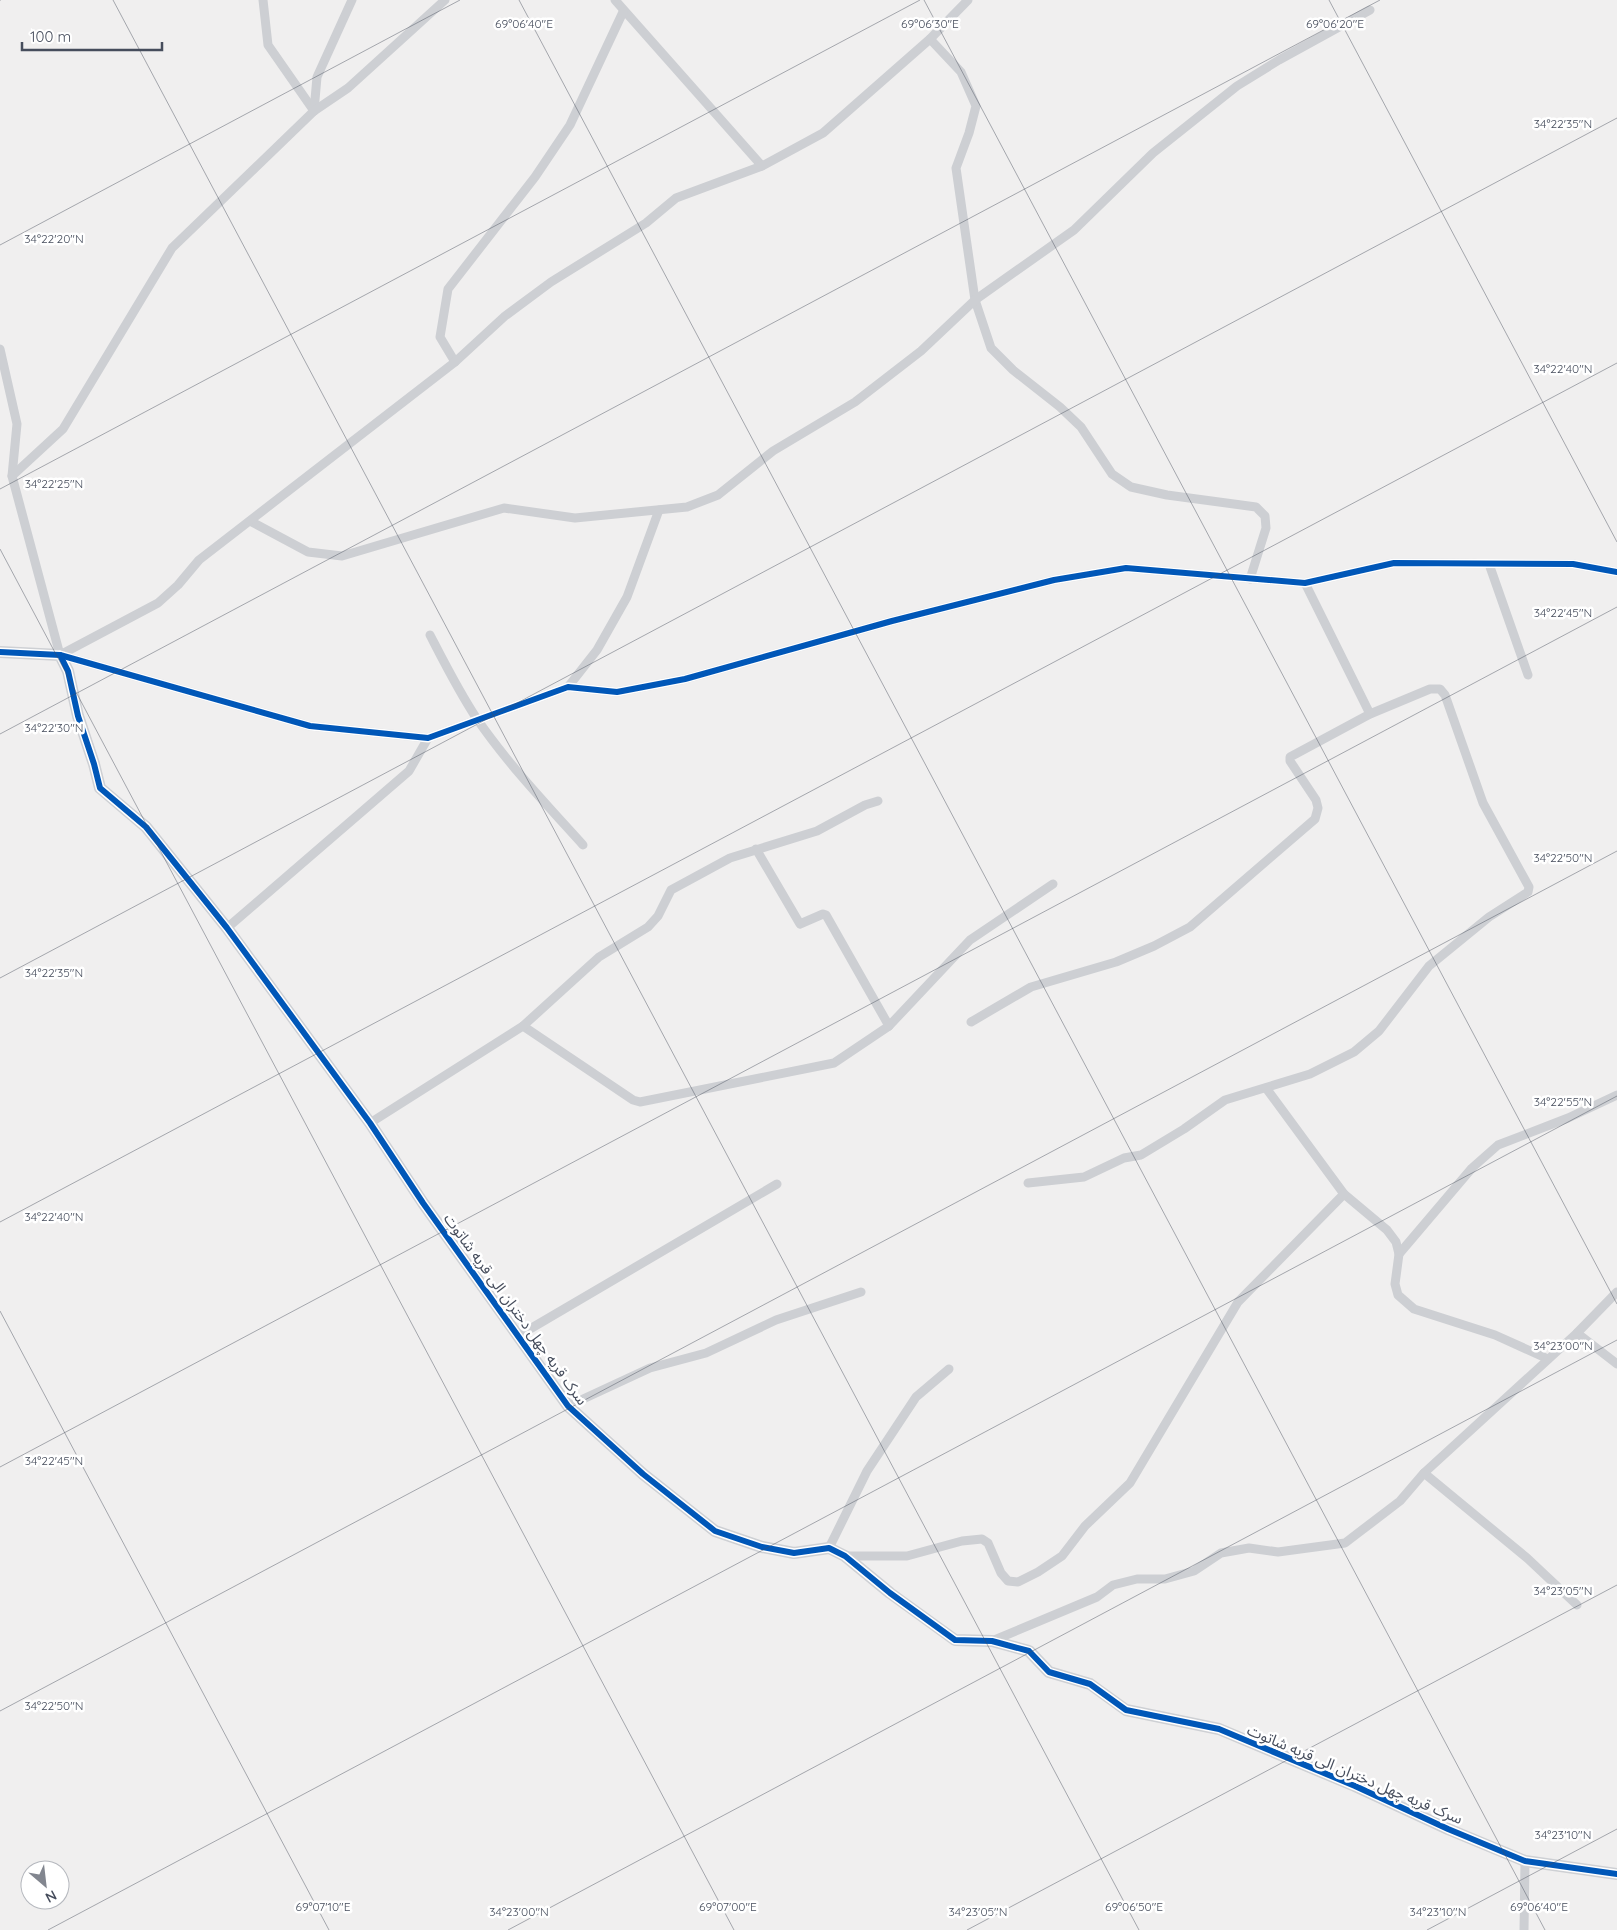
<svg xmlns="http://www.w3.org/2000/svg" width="1617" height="1930" viewBox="0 0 1617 1930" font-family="Quicksand,'Noto Sans Arabic',sans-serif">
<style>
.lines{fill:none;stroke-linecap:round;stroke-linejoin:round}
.street{stroke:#cdcfd3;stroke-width:9}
.secondary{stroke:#ced0d4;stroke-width:12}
.cycleway-casing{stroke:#fff;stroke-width:9}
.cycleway{stroke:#0057b8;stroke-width:6}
.ticks{fill:none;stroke:#464d5c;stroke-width:1;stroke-opacity:0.45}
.labels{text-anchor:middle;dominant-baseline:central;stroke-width:5;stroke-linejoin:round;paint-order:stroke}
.street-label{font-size:15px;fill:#464d5c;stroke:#fff}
.ticks-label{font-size:12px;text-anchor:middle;fill:#464d5c;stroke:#fff;stroke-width:5;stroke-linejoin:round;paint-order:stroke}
</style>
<rect width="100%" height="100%" fill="#f0efef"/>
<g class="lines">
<g class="street">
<path d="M263,0l5,45 46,66"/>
<path d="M615,0l147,166"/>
<path d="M930,39l31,33 15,34 -7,27 -13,35 19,132 16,48 22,22 47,37 21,20 31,47 19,13 36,8 89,12 9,9 1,12 -16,51"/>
<path d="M314,111l3,-34 35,-77"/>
<path d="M0,349l17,75 -5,52 48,179"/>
<path d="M455,362l-15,-25 8,-48 87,-112 35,-52 53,-113"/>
<path d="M12,476l51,-47 109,-181 142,-137 34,-23 97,-88"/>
<path d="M250,521l58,31 34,4 162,-48 71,10 112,-11 31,-12 55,-44 82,-49 66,-51 54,-51 99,-70 79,-77 84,-67 42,-26 91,-50"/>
<path d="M1489,564l39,111"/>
<path d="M1305,583l65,131"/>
<path d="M430,635c15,29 29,57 47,84 31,45 69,85 106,126"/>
<path d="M60,655l250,71 118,12 140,-51 49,5 68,-13 207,-58 162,-41 72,-12 179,15 89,-20 179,1 44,8"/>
<path d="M60,655l98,-52 20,-18 21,-25 256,-198 50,-46 46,-34 95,-59 30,-25 86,-32 61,-33 107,-94 38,-39"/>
<path d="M568,687l29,-37 30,-53 32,-87"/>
<path d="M756,849l44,75 23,-10 3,1 63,111"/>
<path d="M227,928l182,-157 19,-33"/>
<path d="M971,1022l60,-35 85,-25 38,-16 36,-19 125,-108 3,-11 -2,-8 -26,-39v-4l80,-43 60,-25h10l5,6 38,108 46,84 -1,5 -39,25 -60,49 -50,65 -25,21 -44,22 -85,26 -41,29 -43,26 -17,3 -40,19 -56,6"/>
<path d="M523,1026l110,74 7,2 194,-39 55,-37 81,-86 83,-56"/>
<path d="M1266,1088l78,106 43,36 9,12 3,12 -4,30 3,11 16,14 81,26 53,24"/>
<path d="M370,1123l153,-97 76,-69 49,-30 10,-11 13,-26 59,-32 87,-27 48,-26 13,-4"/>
<path d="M1399,1254l73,-86 26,-23 70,-27 49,-23"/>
<path d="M1577,1333l40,31"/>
<path d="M518,1336l259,-152"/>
<path d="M568,1406l82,-38 56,-15 70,-33 85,-28"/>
<path d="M1424,1473l103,85 50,47"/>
<path d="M829,1548l38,-77 49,-74 33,-28"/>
<path d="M845,1556h62l55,-15 20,-2 6,4 13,30 7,8 10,1 20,-10 24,-16 23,-30 45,-43 108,-181 106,-108"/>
<path d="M992,1641l105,-44 16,-12 24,-6h28l29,-8 27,-18 28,-5 29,4 67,-9 55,-42 24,-28 153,-140 40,-41"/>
<path d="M1524,1930l1,-69"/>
</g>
<path class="secondary" d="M0,652l60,3 8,16 10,45 16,48 6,24 46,39 81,101 143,195 53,80 145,203 75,68 72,57 47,16 32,6 35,-5 16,8 45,37 65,47 37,1 37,10 20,21 41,12 36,26 93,19 136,57 93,43 77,32 92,13"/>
<g class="cycleway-casing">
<g id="cycleway">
<path d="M0,652l60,3 8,16 10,45 16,48 6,24 46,39 81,101 143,195 53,80 145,203 75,68 72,57 47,16 32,6 35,-5 16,8 45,37 65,47 37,1 37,10 20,21 41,12 36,26 93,19 136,57 93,43 77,32 92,13"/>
<path d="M60,655l250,71 118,12 140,-51 49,5 68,-13 207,-58 162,-41 72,-12 179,15 89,-20 179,1 44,8"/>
</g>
</g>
<use href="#cycleway" class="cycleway"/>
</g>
<path class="ticks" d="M0,0h1M113,0l1026,1930M519,0l1026,1930M924,0l693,1304M1329,0l288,542M0,245l460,-245M0,489l920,-489M0,549l734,1381M0,734l1380,-734M0,978l1617,-860M0,1222l1617,-859M0,1311l329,619M0,1467l1617,-860M0,1711l1617,-860M48,1930l1569,-834M508,1930l1109,-590M967,1930l650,-345M1427,1930l190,-101"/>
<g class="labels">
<g class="street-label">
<text transform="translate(516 1309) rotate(54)">سرک قریه چهل دختران الی قریه شاتوت</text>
<text transform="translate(1355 1774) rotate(23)">سرک قریه چهل دختران الی قریه شاتوت</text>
</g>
</g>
<g class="ticks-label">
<text x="930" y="28">69°06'30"E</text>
<text x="1335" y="28">69°06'20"E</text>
<text x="524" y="28">69°06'40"E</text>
<text x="1563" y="128">34°22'35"N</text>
<text x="54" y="243">34°22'20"N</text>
<text x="1563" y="373">34°22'40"N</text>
<text x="54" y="488">34°22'25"N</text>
<text x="1563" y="617">34°22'45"N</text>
<text x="54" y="732">34°22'30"N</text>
<text x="1563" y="862">34°22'50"N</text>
<text x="54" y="977">34°22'35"N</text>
<text x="1563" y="1106">34°22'55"N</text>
<text x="54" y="1221">34°22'40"N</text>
<text x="1563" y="1350">34°23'00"N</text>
<text x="54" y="1465">34°22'45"N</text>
<text x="1563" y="1595">34°23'05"N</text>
<text x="54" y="1710">34°22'50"N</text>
<text x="1563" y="1839">34°23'10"N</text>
<text x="323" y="1911">69°07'10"E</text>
<text x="728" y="1911">69°07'00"E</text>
<text x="1134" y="1911">69°06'50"E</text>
<text x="1539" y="1911">69°06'40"E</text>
<text x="519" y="1916">34°23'00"N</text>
<text x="978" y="1916">34°23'05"N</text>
<text x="1438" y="1916">34°23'10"N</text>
</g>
<g transform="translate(45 1885) rotate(152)"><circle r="24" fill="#ffffff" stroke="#b5b8be"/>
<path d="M0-4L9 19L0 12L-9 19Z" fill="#82868f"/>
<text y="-8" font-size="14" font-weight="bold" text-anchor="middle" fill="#464d5c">N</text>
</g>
<path d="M22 42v8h140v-8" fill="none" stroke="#464d5c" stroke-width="2.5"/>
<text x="30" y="42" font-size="15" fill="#464d5c" stroke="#ffffff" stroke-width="4" paint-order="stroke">100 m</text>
</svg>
